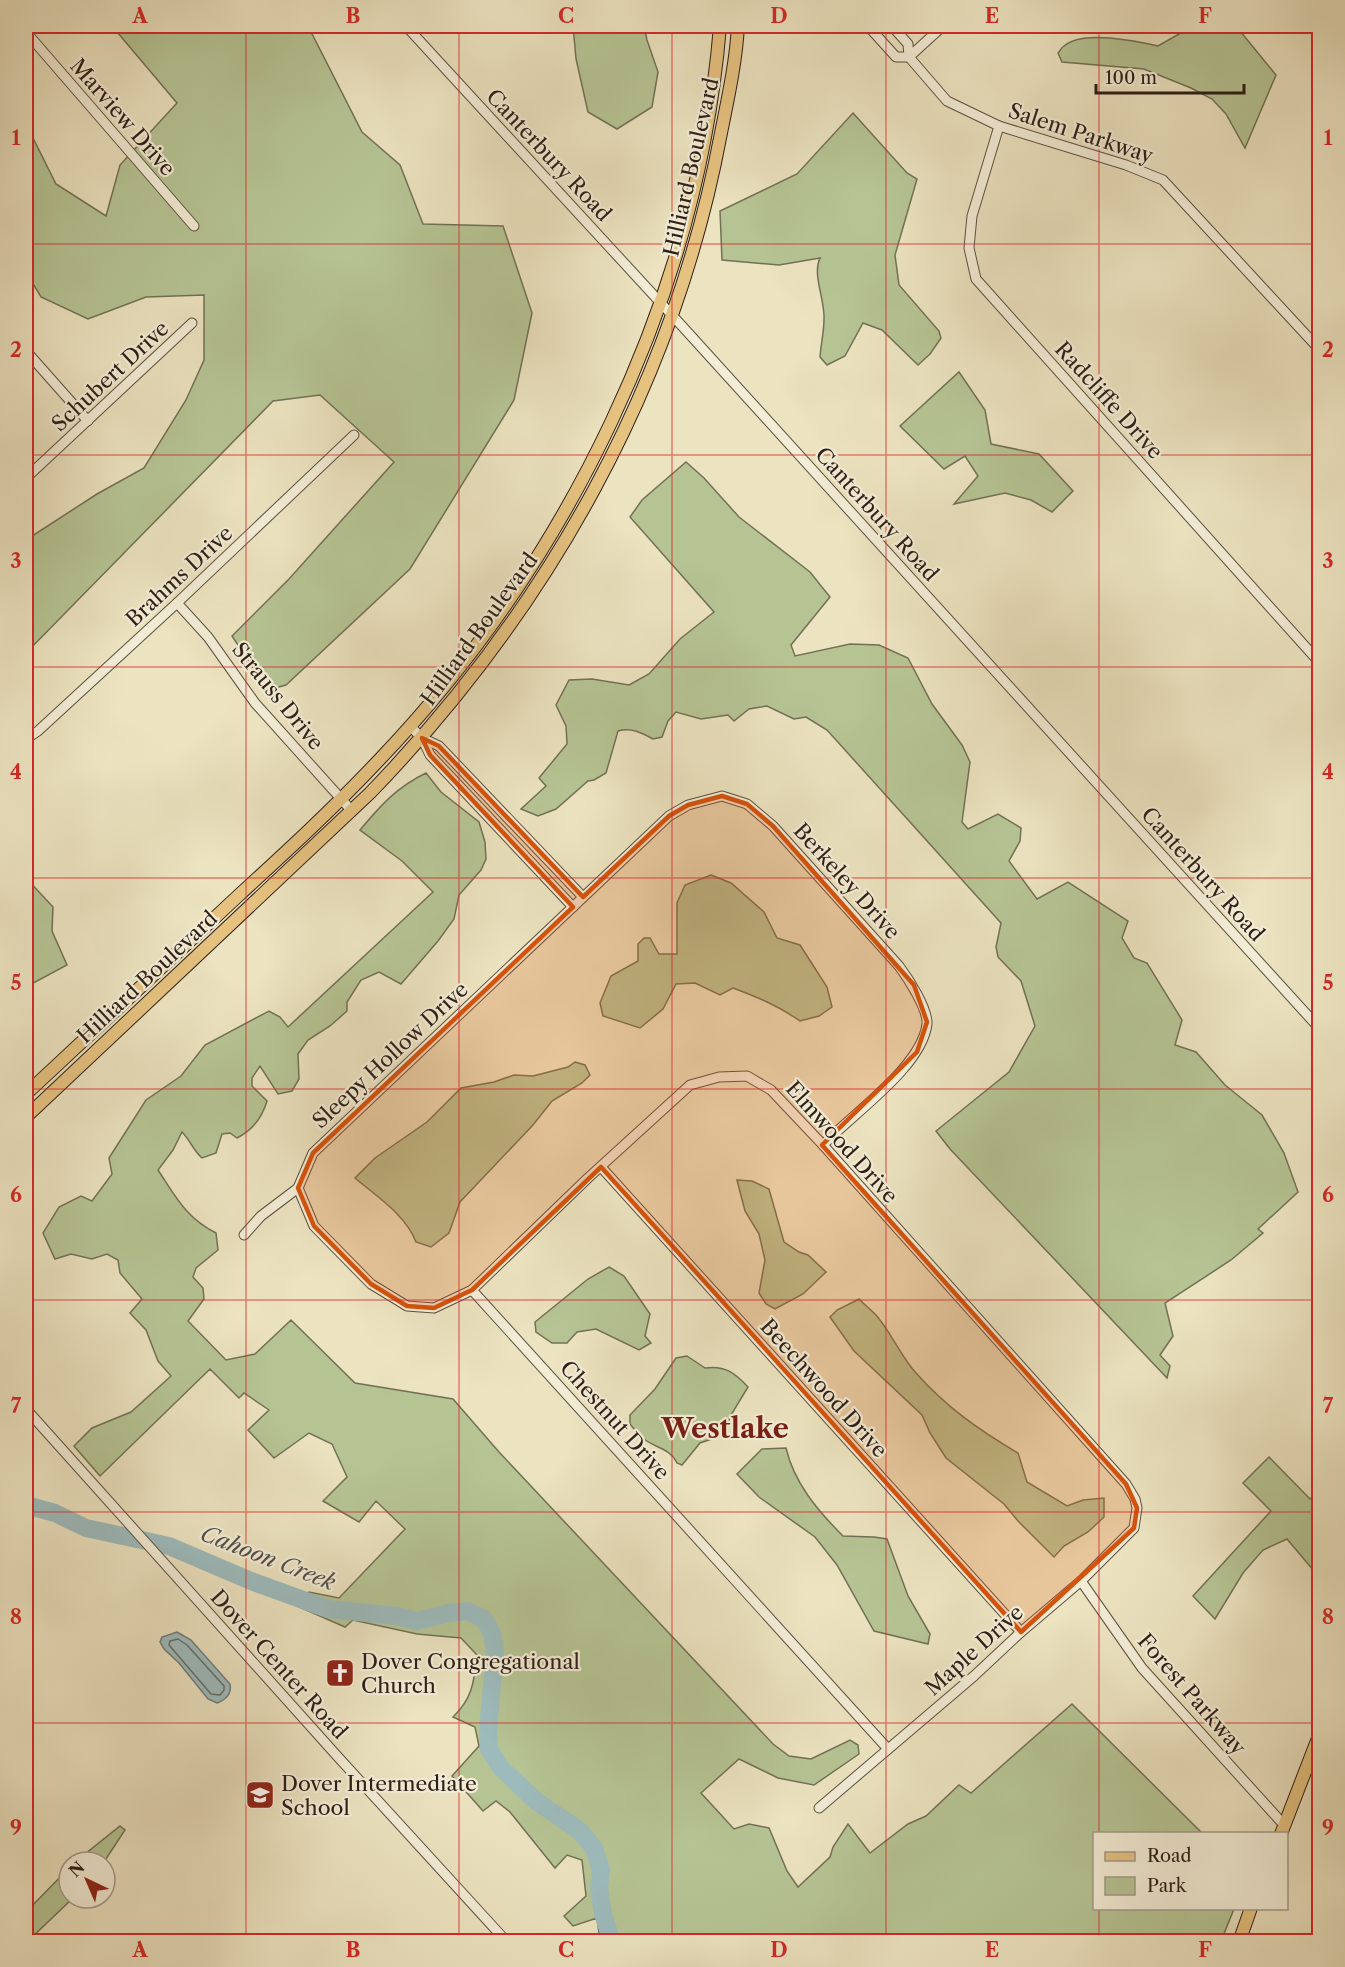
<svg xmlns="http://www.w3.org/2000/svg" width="1345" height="1967" viewBox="0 0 1345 1967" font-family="'Libre Caslon Text',serif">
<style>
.green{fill:#b6c494;stroke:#727156;stroke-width:1.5}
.water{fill:#9dbbbc;stroke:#707c7a;stroke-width:1.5}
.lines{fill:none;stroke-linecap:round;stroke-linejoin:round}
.shore{stroke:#656c6a;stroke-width:1.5}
.river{stroke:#9dbbbc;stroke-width:18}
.minor-casing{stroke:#5d4f41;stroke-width:11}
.major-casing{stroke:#2d1e17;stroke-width:14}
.minor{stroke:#f3edd6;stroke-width:9}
.major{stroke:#e6c280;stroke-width:12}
.marked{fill:#d5530d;fill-opacity:0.2;stroke:#d5530d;stroke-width:4.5;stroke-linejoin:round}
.grid{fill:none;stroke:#d62828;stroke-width:1.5;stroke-opacity:0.55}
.labels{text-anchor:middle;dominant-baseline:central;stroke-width:4.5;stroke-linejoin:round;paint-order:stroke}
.street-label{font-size:21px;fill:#2d1e17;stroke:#f3edd6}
.poi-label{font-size:21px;fill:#2d1e17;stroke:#f3edd6;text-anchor:start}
.water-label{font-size:22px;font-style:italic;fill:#4f4d49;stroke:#f3edd6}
.district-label{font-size:27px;font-weight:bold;fill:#7a1f14;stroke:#f3edd6}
.neatline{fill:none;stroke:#d62828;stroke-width:2}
.grid-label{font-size:20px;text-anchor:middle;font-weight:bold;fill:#d62828}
</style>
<rect width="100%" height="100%" fill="#ece3c0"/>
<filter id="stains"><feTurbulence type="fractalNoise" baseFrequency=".00333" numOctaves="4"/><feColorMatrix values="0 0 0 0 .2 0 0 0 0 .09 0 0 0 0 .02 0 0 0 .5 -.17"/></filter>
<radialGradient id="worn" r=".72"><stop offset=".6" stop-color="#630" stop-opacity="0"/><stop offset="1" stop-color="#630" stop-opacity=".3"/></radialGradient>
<g class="green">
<path d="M112,26h196l54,106 38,33 23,59 80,2 29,87 -18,87 -104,169 -124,116 -18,5 -36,-54 57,-57 105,-117 -74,-67 -47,6 -247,252v-113l71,-46 47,-26 42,-68 18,-40v-65l-58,2 -58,22 -47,-22 -15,-25v-148l30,60 50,32 14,-51 57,-62z"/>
<path d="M573,26h71l3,14 11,32 -6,35 -35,22 -29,-17 -12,-53z"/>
<path d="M1193,26h43l40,49 -31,73 -19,-34 -14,-15 -21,-11 -47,-19 -82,-7 -4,-9c2,-2 3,-5 6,-7 18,-16 72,-5 94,0z"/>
<path d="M853,113l54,60 10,6 -22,76 4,30 40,46 2,7 -11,16 -12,11 -36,-35 -19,-7 -18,33 -18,9 -7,-8c1,-13 4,-26 4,-38 1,-20 -12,-44 -4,-61l-41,7 -57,-5 -2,-49 77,-37z"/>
<path d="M959,372l26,38 6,34 48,10 34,37 -21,21 -21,-12 -26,-7 -51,11 24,-28 -13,-20 -21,13 -44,-43z"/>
<path d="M686,462l18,16 35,39 71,55 20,25 -39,48 4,11 55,-12 29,1 29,13 24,46 30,41 8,17 -8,60 6,7 30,-15 23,14 -1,13 -11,20 28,38 31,-17 60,39 -6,17 12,20 13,5 35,57 -7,25 21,7 29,33 37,30 22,38 14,39 -40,37 5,4 -32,27 -66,43 8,33 -13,19 10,11 -3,12 -217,-229 -14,-18 73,-59 26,-46 -14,-45 -23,-24 -2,-10 5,-24 -174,-193 -21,-13 -12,2 -27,-13 -18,3 -15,12 -6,-6 -27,4 -25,-7 -8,9 -6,16 -9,2c-11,-6 -22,-12 -35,-8l-12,42 -12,7 -6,1 -32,28 -18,7 -17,-7 25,-23 -7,-8 28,-34 -1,-18 -10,-21 13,-25 23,-1 37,6 20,-11 31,-35 34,-27 -84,-95 12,-17z"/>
<path d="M426,773l15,19 38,30 6,20 1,17 -5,11 -22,25 -5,24 -16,22 -37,43 -22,-12 -18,8 -14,22v9l-17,15 -22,14 -10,14 1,25 -7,12 -14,3 -18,-28 -8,12v8l15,15c-5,17 -14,29 -30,37l-7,-5 -8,1 -6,19 -14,5c-9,-8 -12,-18 -20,-26l-9,18 -15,20c18,27 28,48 58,63l2,17 -22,18 -3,9 10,11 1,11 -16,22 38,39 29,-6 36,-34 64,63 98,16 46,53 274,292 16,12 22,3 39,-19 8,5 1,9 -45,31 -36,-7 -39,-19 -38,34 33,36 15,-5 20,4 18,43 11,16 32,-30 3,-10 15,-23 22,29 38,-29 18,-8 33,-31 12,8 101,-89 130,129 -108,1v74l140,1 -13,32h-621l-3,-23 -24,8 -9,-10 22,-20 -4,-36 -15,-5 -12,13 -45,-56 -14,-11 -13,10 -31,-35 27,-30 -4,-19 -22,-10c20,-19 21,-36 24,-62l-16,-17 -44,-4 -64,-14 -8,7 -48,-21 12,-14 30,6 66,-69 -29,-28 -17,21 -36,-21 24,-24 -15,-33 -23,-11 -35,25 -26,-28 21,-20 -25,-17 -5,5 -29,-29 -110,107 -26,-30 18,-18 39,-16 40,-36 -13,-15 -12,-31 -16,-17 12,-14 -22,-26 -2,-13 -11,-6 -15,5 -21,-5 -16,5 -12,-26 16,-26 22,-11 11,5 20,-27 -3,-16 37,-58 35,-24 24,-31 64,-34 11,6 8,10 145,-135 -31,-31 -42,-31c21,-25 37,-43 66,-57z"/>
<path d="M711,875l20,8 33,29 13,26 23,7 27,42 5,20 -13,9 -19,5c-21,-15 -43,-24 -67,-33l-13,7 -25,-12 -19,1 -13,25 -23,19 -37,-12 -3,-13 11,-27 27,-15v-17l6,-6h6l9,16h18v-51l8,-18z"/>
<path d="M26,878l27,29 -1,24 15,34 -41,22z"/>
<path d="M575,1062l10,3 5,10 -8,8 -30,18 -19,24 -73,77 -11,31 -18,14 -15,-5c-10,-27 -40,-46 -61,-64l20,-20 52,-36 34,-34 33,-6 20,-7 19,1 35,-9z"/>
<path d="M737,1180l15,1 17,8 15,53 15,10 9,3 18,17 -23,22 -28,15 -9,-5 -7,-11 6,-33 -6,-26 -14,-23z"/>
<path d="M609,1267l15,9 26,38 -5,22 6,7 -12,7 -43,-21 -19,3 -10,11h-15l-16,-11 -1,-10 53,-43z"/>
<path d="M859,1299c5,5 11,10 17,16 15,17 24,40 40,58 30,34 63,57 102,80l9,29 40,24 16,-6 21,-2v19l-16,15 -24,14 -10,11 -36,-36 -14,-17 -58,-46 -16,-25 -8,-18 -68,-64 -24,-34 7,-7z"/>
<path d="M687,1356l18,12c20,-3 30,5 43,19l-17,28 -7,20 -24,8 -18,22 -5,-2c-7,-15 -22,-15 -33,-24 -5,-4 -10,-10 -14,-15v-9l25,-26 21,-31z"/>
<path d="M786,1448c8,35 32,63 57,88l31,1 13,2 21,57 22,38 -2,10 -54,-13 -37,-66 -22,-28 -56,-40 -22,-23 25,-25z"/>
<path d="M1269,1457l41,42 9,-8v86l-32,-38 -24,11 -20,23 -28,46 -22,-23 78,-85 -28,-28z"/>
<path d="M120,1826l5,4 -21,32h-29z"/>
<path d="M69,1868v30h4l-45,43h-2v-29z"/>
</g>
<path class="water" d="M177,1632l14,8 39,44c2,10 -5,16 -13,19l-9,-4 -29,-36 -15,-14 -4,-7 2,-5z"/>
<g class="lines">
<path class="shore" d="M178,1639l9,6 37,41v4l-4,5 -9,-1 -42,-49 1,-4z"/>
<path class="river" d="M26,1505l29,8 31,15 83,18 82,35 77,28 69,7 20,5 32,-8 19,-2 16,8 8,14 3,19 -7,78 1,19 12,19 35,33 44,30 14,17 7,22 -2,18 4,26 9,28"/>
<g class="minor-casing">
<g id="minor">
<path d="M406,26l276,300 638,703"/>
<path d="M868,26l28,31h13"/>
<path d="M892,26l16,18 1,13"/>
<path d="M26,32l168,194"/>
<path d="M909,57l38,44 52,25 127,39 37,15 157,170"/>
<path d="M909,57l34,-31"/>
<path d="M999,126l-27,90 -3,32 7,31 344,384"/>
<path d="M26,351l62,70"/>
<path d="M26,478l166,-155"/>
<path d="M177,603l31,34 47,66 97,108"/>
<path d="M410,726l12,12 17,8 144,151"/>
<path d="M422,738l8,17 143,152"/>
<path d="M26,739l12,-8 139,-128 177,-168"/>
<path d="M601,1167l420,465"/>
<path d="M298,1188l16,38 57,58 36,22 27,2 38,-18 116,-112 102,-93 29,-8 28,-1 24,14 52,55 303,339 9,15 2,9 -3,20 -53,53 -60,51 -47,44 -155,132"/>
<path d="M244,1235l17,-19 37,-28 15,-35 356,-337 19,-11 34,-9 25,8 26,22 126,140c9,12 29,43 28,58 -5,43 -75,90 -104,121"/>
<path d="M472,1290l416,459"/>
<path d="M26,1409l312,348 169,185"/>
<path d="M1081,1581l61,87 142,157"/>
</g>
</g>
<g class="major-casing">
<g id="major">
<path d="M26,1094c70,-66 141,-132 212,-198 48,-44 97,-89 142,-137 187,-196 318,-462 340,-733"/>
<path d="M26,1117l344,-324c178,-184 304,-408 351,-660 7,-35 15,-71 17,-107"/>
<path d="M1281,1834l39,-101"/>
<path d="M1239,1942l12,-34"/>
</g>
</g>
<use href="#minor" class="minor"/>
<use href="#major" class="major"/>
</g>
<path class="marked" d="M422,738l17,8 144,151 86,-81 19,-11 34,-9 25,8 26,22 141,159 13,37 -10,30 -95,93 304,339 11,24 -3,20 -113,104 -420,-465 -129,123 -38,18 -27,-2 -36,-22 -57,-58 -16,-38 15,-35 260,-246 -143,-152z"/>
<path class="grid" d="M246,26v1916M459,26v1916M672,26v1916M886,26v1916M1099,26v1808M26,244h1294M26,455h1294M26,667h1294M26,878h1294M26,1089h1294M26,1300h1294M26,1512h1294M26,1723h1294M1099,1908v34"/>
<defs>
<g id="church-square" transform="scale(1.5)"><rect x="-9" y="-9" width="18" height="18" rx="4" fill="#8f2418" stroke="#f3edd6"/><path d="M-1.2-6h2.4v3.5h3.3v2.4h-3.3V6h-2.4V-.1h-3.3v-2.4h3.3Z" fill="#fff"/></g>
<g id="school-square" transform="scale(1.5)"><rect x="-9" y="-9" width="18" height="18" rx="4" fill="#8f2418" stroke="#f3edd6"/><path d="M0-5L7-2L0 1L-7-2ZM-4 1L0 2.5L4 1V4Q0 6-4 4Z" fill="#fff"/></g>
</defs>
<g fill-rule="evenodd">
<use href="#church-square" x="340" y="1673"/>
<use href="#school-square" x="260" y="1795"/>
</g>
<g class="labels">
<g class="street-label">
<text transform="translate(123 117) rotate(49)">Marview Drive</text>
<text transform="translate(1081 133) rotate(18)">Salem Parkway</text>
<text transform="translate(549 155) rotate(47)">Canterbury Road</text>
<text transform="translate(691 167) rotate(-77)">Hilliard Boulevard</text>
<text transform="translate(110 376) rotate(-43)">Schubert Drive</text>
<text transform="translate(1109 400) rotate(48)">Radcliffe Drive</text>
<text transform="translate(877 514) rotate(48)">Canterbury Road</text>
<text transform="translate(179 576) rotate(-43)">Brahms Drive</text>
<text transform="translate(479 629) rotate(-54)">Hilliard Boulevard</text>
<text transform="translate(278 696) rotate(51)">Strauss Drive</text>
<text transform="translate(1203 874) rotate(48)">Canterbury Road</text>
<text transform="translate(847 881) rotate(48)">Berkeley Drive</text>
<text transform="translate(147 977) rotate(-43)">Hilliard Boulevard</text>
<text transform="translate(390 1055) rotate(-43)">Sleepy Hollow Drive</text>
<text transform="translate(842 1142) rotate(48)">Elmwood Drive</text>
<text transform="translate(824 1388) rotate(48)">Beechwood Drive</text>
<text transform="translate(615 1420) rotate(48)">Chestnut Drive</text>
<text transform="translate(974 1650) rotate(-42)">Maple Drive</text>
<text transform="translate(279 1664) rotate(48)">Dover Center Road</text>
<text transform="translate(1192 1694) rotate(49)">Forest Parkway</text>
</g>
<g class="poi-label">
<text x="361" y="1661">Dover Congregational<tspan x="361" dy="24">Church</tspan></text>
<text x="281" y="1783">Dover Intermediate<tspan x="281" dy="24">School</tspan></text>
</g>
<g class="water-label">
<text transform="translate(268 1558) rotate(21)">Cahoon Creek</text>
</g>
<g class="district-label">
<text x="725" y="1428">Westlake</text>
</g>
</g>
<rect width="1345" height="1967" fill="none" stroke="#ece3c0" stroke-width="66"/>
<rect x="1093" y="1832" width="195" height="78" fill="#f3edd6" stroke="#a49a8a" stroke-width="1.5"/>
<rect x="1105" y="1852" width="30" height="9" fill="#e6c280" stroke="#a49a8a" stroke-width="1.5"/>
<text x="1147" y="1862" font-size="18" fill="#2d1e17">Road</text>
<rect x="1105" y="1877" width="30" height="18" fill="#b6c494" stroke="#a49a8a" stroke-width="1.5"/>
<text x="1147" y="1892" font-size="18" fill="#2d1e17">Park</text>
<g transform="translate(87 1880) rotate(316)"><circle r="28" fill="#f3edd6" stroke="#a49a8a" stroke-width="1.5"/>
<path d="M0-4.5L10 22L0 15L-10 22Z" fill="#8f2418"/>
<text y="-9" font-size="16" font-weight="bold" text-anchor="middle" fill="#2d1e17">N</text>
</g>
<path d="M1096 84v9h148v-9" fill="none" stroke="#2d1e17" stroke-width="3"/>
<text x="1105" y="84" font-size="18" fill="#2d1e17" stroke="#f3edd6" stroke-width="4.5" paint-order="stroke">100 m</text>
<rect x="33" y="33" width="1279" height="1901" class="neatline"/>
<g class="grid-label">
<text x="140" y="23">A</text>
<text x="353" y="23">B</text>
<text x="566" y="23">C</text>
<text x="779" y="23">D</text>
<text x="992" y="23">E</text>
<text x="1205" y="23">F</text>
<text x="16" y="145">1</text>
<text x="1328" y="145">1</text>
<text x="16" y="357">2</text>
<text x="1328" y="357">2</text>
<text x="16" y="568">3</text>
<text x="1328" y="568">3</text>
<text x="16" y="779">4</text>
<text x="1328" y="779">4</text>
<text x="16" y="990">5</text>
<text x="1328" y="990">5</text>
<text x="16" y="1202">6</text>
<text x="1328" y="1202">6</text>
<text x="16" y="1413">7</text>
<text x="1328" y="1413">7</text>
<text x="16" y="1624">8</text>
<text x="1328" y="1624">8</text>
<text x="16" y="1835">9</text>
<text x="1328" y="1835">9</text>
<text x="140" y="1957">A</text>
<text x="353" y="1957">B</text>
<text x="566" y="1957">C</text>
<text x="779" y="1957">D</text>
<text x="992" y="1957">E</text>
<text x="1205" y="1957">F</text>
</g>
<rect width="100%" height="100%" filter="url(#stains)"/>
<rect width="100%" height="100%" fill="url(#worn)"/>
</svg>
